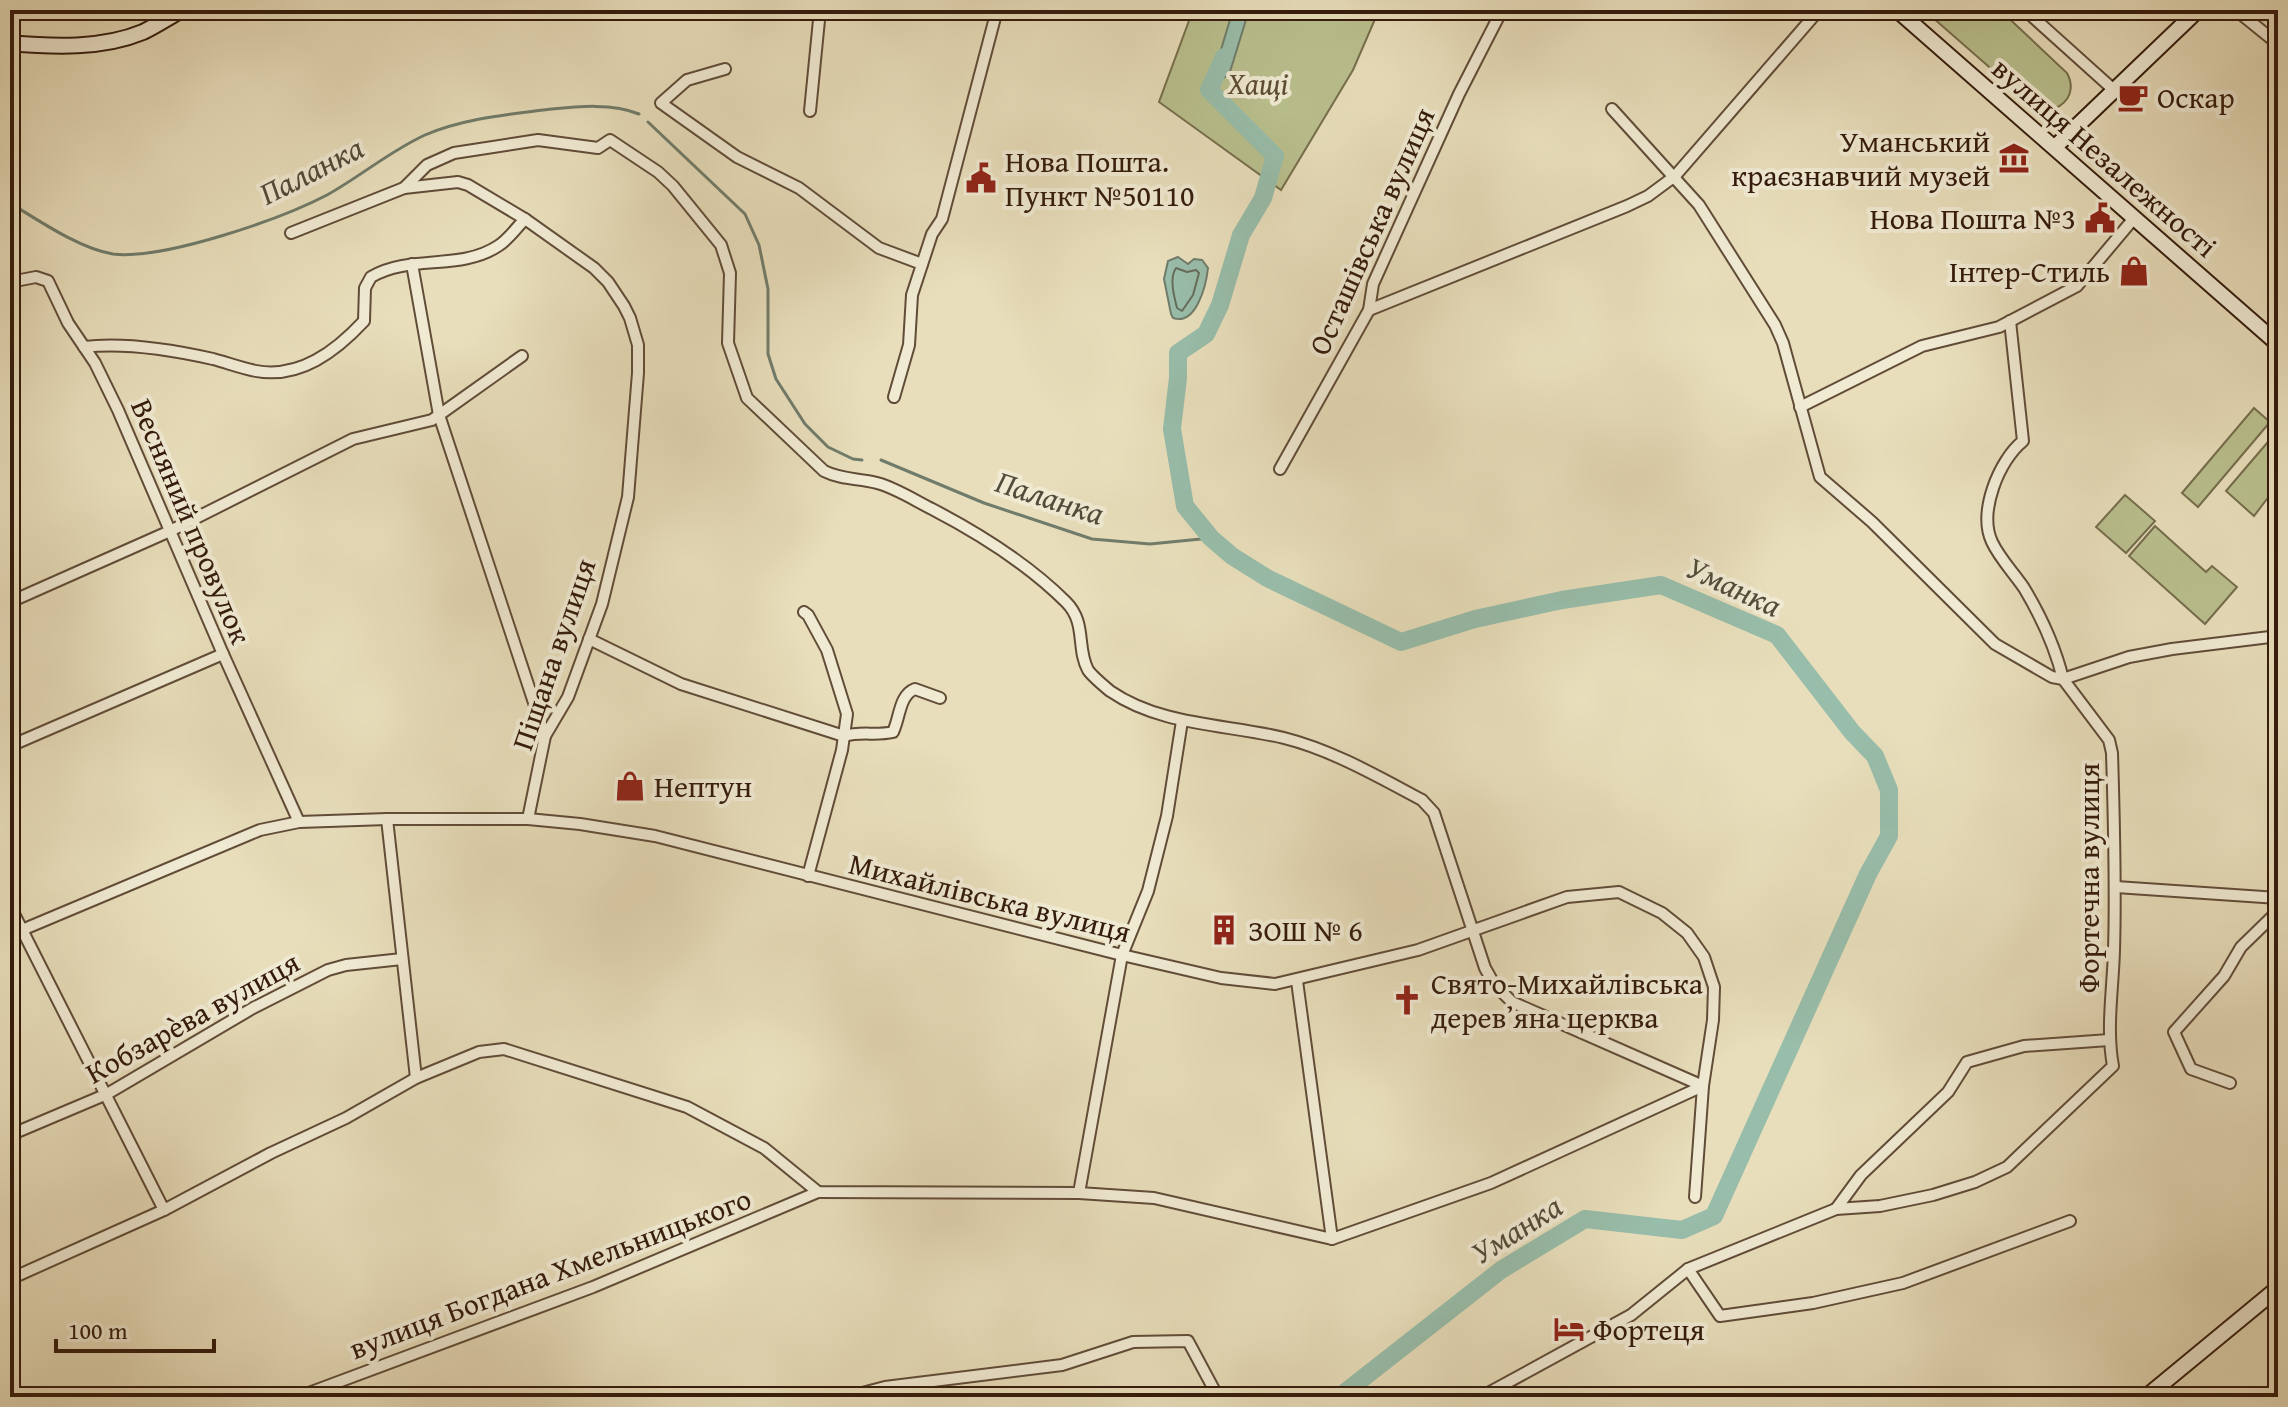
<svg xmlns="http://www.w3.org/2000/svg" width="2288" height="1407" viewBox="0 0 2288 1407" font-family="'Gentium Book Plus',serif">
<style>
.green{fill:#b9c08e;stroke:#766e4d;stroke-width:2}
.water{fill:#98bdaa;stroke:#707c6b;stroke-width:2}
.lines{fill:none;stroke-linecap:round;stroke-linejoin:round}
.shore{stroke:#666c5b;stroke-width:2}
.stream{stroke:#707c6b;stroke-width:3}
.river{stroke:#98bdaa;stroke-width:18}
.street-casing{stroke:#614c38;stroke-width:14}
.secondary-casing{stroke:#341b0c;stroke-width:18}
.street{stroke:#f0ead3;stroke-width:10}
.secondary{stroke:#f0ead3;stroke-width:14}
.labels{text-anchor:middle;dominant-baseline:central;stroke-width:8;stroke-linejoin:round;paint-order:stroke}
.park-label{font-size:30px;font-style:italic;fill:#5c4d33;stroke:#f0ead3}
.poi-label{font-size:30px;fill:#341b0c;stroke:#f0ead3;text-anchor:start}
.street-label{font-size:30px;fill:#341b0c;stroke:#f0ead3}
.water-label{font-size:32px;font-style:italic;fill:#524c3b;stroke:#f0ead3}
</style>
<rect width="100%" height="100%" fill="#e8debb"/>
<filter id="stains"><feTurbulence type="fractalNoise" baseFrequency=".0025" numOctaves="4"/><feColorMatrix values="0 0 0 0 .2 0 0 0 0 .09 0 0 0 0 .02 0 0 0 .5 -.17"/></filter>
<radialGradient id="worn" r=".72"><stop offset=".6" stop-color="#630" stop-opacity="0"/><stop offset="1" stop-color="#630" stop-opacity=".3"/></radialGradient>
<g class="green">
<path d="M1193,10h186l-26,60 -72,120 -122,-88z"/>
<path d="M1924,10h76l67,63c8,15 3,29 -13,36l-18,-1z"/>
<path d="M2254,408l16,14 -72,85 -16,-14z"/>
<path d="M2273,436l5,4v56l-2,3 -6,-4 -16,21 -28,-25z"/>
<path d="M2125,495l30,26 -29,32 -30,-26z"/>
<path d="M2155,526l51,46 6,-6 25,21 -32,37 -76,-68z"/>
</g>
<g class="water">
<path d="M1233,10h16l-20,65 -6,3 -10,-2z"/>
<path d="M1178,257l10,7 6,-5 8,1 6,8c-2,18 -12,58 -35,50l-2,-4 -7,-35 4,-18z"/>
</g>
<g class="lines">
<path class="shore" d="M1176,268l11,4 9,-2 3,3 -6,22 -11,16 -5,-3c-3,-12 -8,-30 -1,-40z"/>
<g class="stream">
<path d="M648,122l97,92 14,31 9,44v65l8,25 29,45 23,23 25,12 9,1"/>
<path d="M10,203c28,17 70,46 103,51 51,6 168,-35 214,-59 34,-19 63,-44 98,-60 37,-16 79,-20 118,-25 30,-3 68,-8 96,4"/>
<path d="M881,460l103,43 108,36 58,5 61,-6"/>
</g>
<path class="river" d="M1224,57l-15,33 66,66 -12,42 -22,37 -21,70 -14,29 -28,19v25l-6,51 13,77 26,32 21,18 35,22 134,64 74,-23 87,-19 99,-15 116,50 75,97 23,24 14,34v46l-21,38 -154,342 -32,14 -97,-11 -84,51 -162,127"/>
<g class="street-casing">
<g id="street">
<path d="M2025,10l90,81"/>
<path d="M2236,10l42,34"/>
<path d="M725,69l-38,11 -26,23 76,54 62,31 80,60 43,16"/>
<path d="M810,111l10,-101"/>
<path d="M404,188l54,-6 10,3 57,34 69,49 14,14 16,24 6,12 8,27v28l-10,124 -26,107 -34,93 -23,39 -17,83"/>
<path d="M291,233l113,-45 23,-23 27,-12 84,-13 60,8 12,-8 48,32 15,14 48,59 9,28 -2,70 19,55 77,73c18,9 34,7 53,12 19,5 37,17 55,26 48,25 95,54 134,93 21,21 10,46 22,68 4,6 16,16 22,21 51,35 116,33 174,47 48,12 95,39 138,62l12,13 51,155 9,16 18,18 191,84"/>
<path d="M412,264l27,151 106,321"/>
<path d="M10,282l26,-5 12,4 20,42 27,40 23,47 105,244 76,168"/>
<path d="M1369,310l258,-104 21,-10 27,-20 144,-166"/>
<path d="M2010,321l13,120c-24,19 -45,71 -31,101 8,17 22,31 32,46 18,30 31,58 39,91"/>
<path d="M84,347c41,-5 89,3 129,12 15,4 28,9 43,12 44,8 80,-20 108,-50l1,-33 6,-11c39,-23 89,-6 127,-31 11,-7 18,-18 27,-27"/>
<path d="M894,397l15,-52 3,-50 20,-61 10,-15 55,-209"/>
<path d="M1800,407l122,-61 77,-19 78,-41 58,-69"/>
<path d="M1280,469l89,-159 4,-26 86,-190 43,-84"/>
<path d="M10,602l160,-71 183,-92 79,-19 90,-64"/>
<path d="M804,612l4,3 19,35 20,64 -5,36 -34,126"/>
<path d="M589,639l92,45 163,52c17,-5 32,0 49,-4 7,-14 6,-37 22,-43l25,9"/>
<path d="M2063,679l66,-22 43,-8 106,-13"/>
<path d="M10,746l213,-92"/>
<path d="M2278,793v11"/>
<path d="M387,819l29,259"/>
<path d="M2116,887l162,11"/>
<path d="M10,906l154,304"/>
<path d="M10,935l250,-105 39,-8 88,-3h141l52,5 75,12 467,119 99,23 54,6 143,-34 149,-53 52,-5 43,21 25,20 17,24 10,30 -1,33 -10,66 -8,111"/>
<path d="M1297,981l35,258"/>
<path d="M2230,1083l-39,-14 -17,-37 50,-56 17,-29 37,-36"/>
<path d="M10,1135l97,-41 146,-86 75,-38 18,-5 56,-6"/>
<path d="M1079,1193l43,-238 26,-64 19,-75 15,-95"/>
<path d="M1836,1209l25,-34 87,-83 19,-30 57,-16 85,-6"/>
<path d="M1688,1269l32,47 93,-13 90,-20 167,-62"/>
<path d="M10,1279l154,-69 107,-57 75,-35 70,-40 63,-26 25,-3 183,58 77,41 54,44 261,1 75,5 178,41 159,-56 212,-97"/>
<path d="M298,1397l295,-110 225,-95"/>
<path d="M847,1397l38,-10 177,-22 71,-23 55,-1 30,56"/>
<path d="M1481,1397l150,-82 57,-46 148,-60 44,-3 53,-11 42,-13 32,-15 106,-101c-7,-38 0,-77 1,-116 2,-66 0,-132 -2,-197l-3,-13 -46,-61 -11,-2 -57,-33 -123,-122 -52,-45 -37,-134 -8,-18 -76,-120 -87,-96"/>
</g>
</g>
<g class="secondary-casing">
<g id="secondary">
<path d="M1897,10l381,334"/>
<path d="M10,43c43,4 92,6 133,-11 13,-6 26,-15 39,-22"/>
<path d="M2055,147l143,-137"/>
<path d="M2146,1397l132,-109"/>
</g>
</g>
<use href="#street" class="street"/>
<use href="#secondary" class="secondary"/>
</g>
<defs>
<g id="cafe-bare" transform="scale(2.4)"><path d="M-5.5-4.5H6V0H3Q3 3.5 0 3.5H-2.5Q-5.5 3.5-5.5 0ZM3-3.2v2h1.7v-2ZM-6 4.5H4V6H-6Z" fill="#8f2418" stroke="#f0ead3" stroke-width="2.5" paint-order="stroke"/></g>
<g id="museum-bare" transform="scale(2.4)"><path d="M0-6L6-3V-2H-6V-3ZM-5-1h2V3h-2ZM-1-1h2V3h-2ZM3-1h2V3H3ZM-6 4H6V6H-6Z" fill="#8f2418" stroke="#f0ead3" stroke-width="2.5" paint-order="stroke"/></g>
<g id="civic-bare" transform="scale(2.4)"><path d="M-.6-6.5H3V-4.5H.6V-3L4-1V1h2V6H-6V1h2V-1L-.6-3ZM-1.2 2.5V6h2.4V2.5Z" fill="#8f2418" stroke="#f0ead3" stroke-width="2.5" paint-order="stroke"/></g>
<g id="shop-bare" transform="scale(2.4)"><path d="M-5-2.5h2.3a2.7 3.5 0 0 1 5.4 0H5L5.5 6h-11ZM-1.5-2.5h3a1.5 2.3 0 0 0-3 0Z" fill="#8f2418" stroke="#f0ead3" stroke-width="2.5" paint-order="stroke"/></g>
<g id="building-bare" transform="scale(2.4)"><path d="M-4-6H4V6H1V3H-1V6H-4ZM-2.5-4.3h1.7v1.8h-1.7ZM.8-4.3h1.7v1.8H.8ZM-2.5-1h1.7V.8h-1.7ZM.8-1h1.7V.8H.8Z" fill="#8f2418" stroke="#f0ead3" stroke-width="2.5" paint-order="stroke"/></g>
<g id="church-bare" transform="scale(2.4)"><path d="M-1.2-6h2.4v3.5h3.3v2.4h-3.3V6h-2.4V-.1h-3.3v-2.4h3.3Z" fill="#8f2418" stroke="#f0ead3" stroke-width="2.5" paint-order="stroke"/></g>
<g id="hotel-bare" transform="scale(2.4)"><path d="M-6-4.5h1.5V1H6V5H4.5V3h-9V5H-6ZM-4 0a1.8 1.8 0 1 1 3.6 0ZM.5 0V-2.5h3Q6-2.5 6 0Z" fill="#8f2418" stroke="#f0ead3" stroke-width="2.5" paint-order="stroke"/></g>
</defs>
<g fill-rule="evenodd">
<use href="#cafe-bare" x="2133" y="97"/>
<use href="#museum-bare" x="2014" y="158"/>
<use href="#civic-bare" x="981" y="178"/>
<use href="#civic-bare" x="2100" y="218"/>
<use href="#shop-bare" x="2134" y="271"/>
<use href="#shop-bare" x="630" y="786"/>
<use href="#building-bare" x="1224" y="930"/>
<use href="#church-bare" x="1407" y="1000"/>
<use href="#hotel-bare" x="1569" y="1329"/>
</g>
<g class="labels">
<g class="park-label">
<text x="1258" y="83">Хащі</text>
</g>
<g class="poi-label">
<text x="2157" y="97">Оскар</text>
<text x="1990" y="141" text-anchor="end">Уманський<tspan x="1990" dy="34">краєзнавчий музей</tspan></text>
<text x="1005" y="161">Нова Пошта.<tspan x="1005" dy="34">Пункт №50110</tspan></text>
<text x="2076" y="218" text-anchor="end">Нова Пошта №3</text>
<text x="2110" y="271" text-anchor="end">Інтер-Стиль</text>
<text x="654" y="786">Нептун</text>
<text x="1248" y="930">ЗОШ № 6</text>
<text x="1431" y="983">Свято-Михайлівська<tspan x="1431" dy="34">деревʼяна церква</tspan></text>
<text x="1593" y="1329">Фортеця</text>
</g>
<g class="street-label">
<text transform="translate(2105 157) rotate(41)">вулиця Незалежності</text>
<text transform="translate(1371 231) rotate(-66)">Осташівська вулиця</text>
<text transform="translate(192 521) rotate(67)">Весняний провулок</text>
<text transform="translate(553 654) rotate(-71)">Піщана вулиця</text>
<text transform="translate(2088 878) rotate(-90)">Фортечна вулиця</text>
<text transform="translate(990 897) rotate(14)">Михайлівська вулиця</text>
<text transform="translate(192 1017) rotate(-29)">Кобзарèва вулиця</text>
<text transform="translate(550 1273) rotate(-21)">вулиця Богдана Хмельницького</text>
</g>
<g class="water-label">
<text transform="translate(311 170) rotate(-27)">Паланка</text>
<text transform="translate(1050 497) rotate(18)">Паланка</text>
<text transform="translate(1734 586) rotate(25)">Уманка</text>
<text transform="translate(1516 1229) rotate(-32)">Уманка</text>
</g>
</g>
<rect width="2288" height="1407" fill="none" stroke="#e8debb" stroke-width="40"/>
<rect x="12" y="12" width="2264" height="1383" fill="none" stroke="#341b0c" stroke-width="4"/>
<rect x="20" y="20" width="2248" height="1367" fill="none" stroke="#341b0c" stroke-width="2"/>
<path d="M56 1339v12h158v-12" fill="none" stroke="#341b0c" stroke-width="4"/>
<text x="68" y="1339" font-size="24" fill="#341b0c" stroke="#f0ead3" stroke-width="6" paint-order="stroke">100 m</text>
<rect width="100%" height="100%" filter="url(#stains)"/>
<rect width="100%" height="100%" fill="url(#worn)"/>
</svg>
